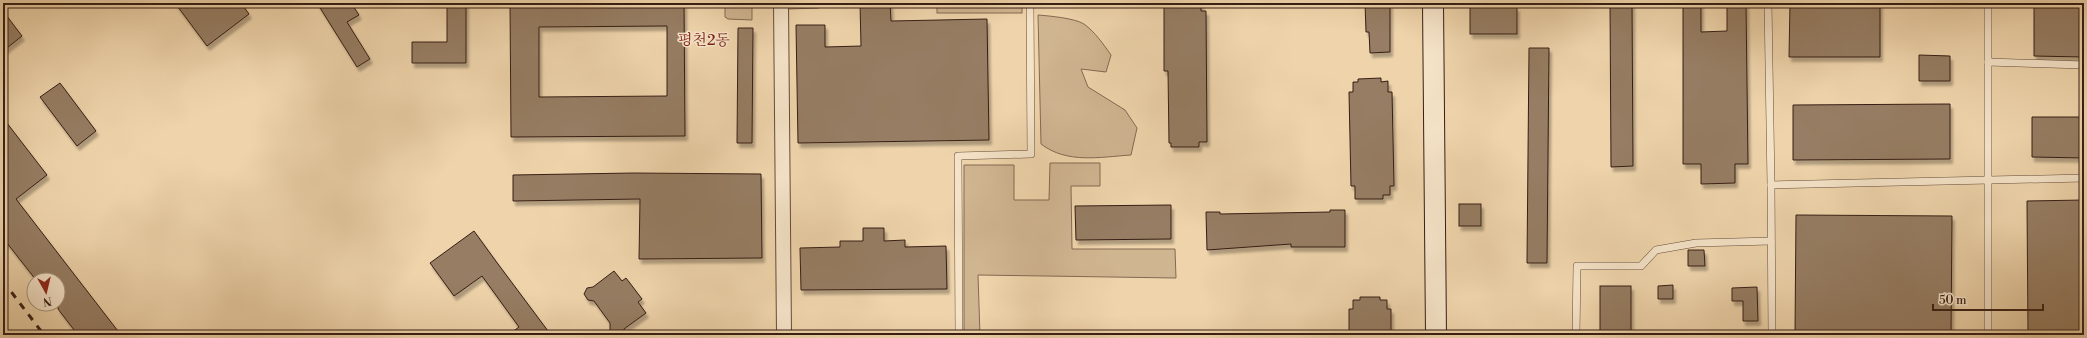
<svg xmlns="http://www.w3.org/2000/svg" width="2087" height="338" viewBox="0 0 2087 338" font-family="'Libre Bodoni','Noto Serif KR',serif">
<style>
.green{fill:#d0b591;stroke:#836a52}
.building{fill:#967d63;stroke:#361e14;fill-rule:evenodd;filter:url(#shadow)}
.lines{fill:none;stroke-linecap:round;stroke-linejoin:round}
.lane-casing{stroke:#644c3a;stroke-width:8}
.street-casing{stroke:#644c3a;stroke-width:16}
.secondary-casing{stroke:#361e14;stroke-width:22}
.lane{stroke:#f5e3c8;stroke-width:7}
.street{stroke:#f5e3c8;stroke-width:14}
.secondary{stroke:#f5e3c8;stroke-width:20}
.rail{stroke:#361e14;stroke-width:3;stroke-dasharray:7 7;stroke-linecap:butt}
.labels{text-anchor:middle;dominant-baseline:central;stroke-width:3;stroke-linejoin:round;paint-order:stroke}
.quarter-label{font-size:15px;fill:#7a1f14;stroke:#f5e3c8}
</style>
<defs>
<filter id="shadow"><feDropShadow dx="2.5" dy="4.5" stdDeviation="1" flood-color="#0004"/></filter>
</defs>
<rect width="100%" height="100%" fill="#efd4ab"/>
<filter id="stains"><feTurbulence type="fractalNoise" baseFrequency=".005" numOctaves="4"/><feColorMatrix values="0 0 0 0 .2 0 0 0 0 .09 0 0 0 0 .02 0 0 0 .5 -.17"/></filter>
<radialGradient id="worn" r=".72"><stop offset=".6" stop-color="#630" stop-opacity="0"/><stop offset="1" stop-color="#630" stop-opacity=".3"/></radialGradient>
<g class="green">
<path d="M725,3h27v17l-24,-1 -3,-2z"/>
<path d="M788,3h31v5l-31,1z"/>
<rect x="937" y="3" width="85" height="10"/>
<path d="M1038,15c12,1 36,3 46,9 11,8 20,21 27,31l-5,17 -25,-3 7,18 37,23 12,18 -6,27c-31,2 -64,9 -90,-11z"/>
<path d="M1050,163h50v23h-29l1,63h103l1,29 -198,-3 2,60h-16v-170h50v35h35z"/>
</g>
<g class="building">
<path d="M175,3h66l8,11 -42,32z"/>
<path d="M317,3h34l8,12 -12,7 23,37 -13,8z"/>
<path d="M447,3h19v60h-54v-21h35z"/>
<path d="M510,3h174l1,133 -174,1zM667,26v70l-128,1v-70z"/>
<path d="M860,3h30l1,18 96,-2 2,121 -191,3 -2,-118h29v22l36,-1z"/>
<path d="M1168,3h33v8h5l1,131h-8v5h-28v-4h-2l-1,-72h-4v-67z"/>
<path d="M1365,3h25v49l-20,1 -1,-21h-3z"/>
<path d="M1610,3h22l1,163 -22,1z"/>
<path d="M1683,3h18v29l26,-1v-28h19l2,161h-13v19l-34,1v-20h-18z"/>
<path d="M1790,3h90v54h-91z"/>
<path d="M2034,3h50v54l-50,-1z"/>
<rect x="1470" y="7" width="47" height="27"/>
<path d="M3,11l19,25 -19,15z"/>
<path d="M738,28h15l-1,115h-15z"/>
<path d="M1529,48h20l-2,215h-20z"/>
<path d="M1919,55l31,1v25h-31z"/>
<path d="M1381,78v4l7,-1v11h4l2,94h-4v9h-7v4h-28v-13h-4l-2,-94h4v-10h5v-3z"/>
<path d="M60,83l36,48 -19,15 -37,-49z"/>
<path d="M1950,104v55l-157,1v-55z"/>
<path d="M2032,117h52v41l-52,-1z"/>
<path d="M3,118l44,57 -31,24 105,136h-43l-20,-26v-29h-22l-33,-42z"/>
<path d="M633,173l128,1 1,84 -123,1 1,-60 -127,2v-26z"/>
<path d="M2084,200v135h-56l-1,-134z"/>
<rect x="1459" y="204" width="22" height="22"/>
<path d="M1171,205v34l-95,1 -1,-34z"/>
<path d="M1330,210h15v37h-54v-3l-84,6 -1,-38h14v2l110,-2z"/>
<path d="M1796,215l156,1 -1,119h-156z"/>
<path d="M863,228h21v13l21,-1v7l41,-1 1,43 -146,1 -1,-42 40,-1v-6h23z"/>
<path d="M474,231l24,33 53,71h-43l11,-8 -37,-51 -28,20 -24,-33z"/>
<path d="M1688,250h16l1,16h-17z"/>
<path d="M614,271l8,10 4,-3 16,21 -4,3 8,11 -22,16 -1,6h-13v-12l-16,-22 -6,-1 -4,-6 3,-6 6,-1z"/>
<path d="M1673,285v14h-15v-13z"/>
<rect x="1600" y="286" width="31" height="49"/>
<path d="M1757,287l1,34h-15v-20h-11v-13z"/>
<path d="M1360,297h20v3h7v9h4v22h-4v4h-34v-4h-4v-22h4v-9h7z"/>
</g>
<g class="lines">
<g class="lane-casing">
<g id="lane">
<path d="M1768,3l3,182"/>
<path d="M1988,3v332"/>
<path d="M1988,62l96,3"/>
<path d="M959,335l-1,-179 73,-2 -1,-151"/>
<path d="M1576,335l1,-69h64l15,-16 40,-7 75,-2"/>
<path d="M1772,335l-1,-150 313,-7"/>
</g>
</g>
<g class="street-casing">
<path id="street" d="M781,3l3,332"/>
</g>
<g class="secondary-casing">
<path id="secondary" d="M1433,3l3,332"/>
</g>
<use href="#lane" class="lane"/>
<use href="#street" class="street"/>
<use href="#secondary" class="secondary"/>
<path class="rail" d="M3,281l41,54"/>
</g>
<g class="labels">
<g class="quarter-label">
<text x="704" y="40">평천2동</text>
</g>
</g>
<rect width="2087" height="338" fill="none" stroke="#efd4ab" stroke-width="16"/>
<rect x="4" y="4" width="2079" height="330" fill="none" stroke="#361e14" stroke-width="2"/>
<rect x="8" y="8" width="2071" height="322" fill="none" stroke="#361e14"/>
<g transform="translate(46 292) rotate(172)"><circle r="19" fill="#f5e3c8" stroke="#a99480"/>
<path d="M0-3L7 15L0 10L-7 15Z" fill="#8f2418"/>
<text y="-6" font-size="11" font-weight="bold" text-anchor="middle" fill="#361e14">N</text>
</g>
<path d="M1933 304v6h110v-6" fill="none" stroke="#361e14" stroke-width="2"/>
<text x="1939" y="304" font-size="12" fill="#361e14" stroke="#f5e3c8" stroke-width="3" paint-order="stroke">50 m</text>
<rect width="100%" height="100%" filter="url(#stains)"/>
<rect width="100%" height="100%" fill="url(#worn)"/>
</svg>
